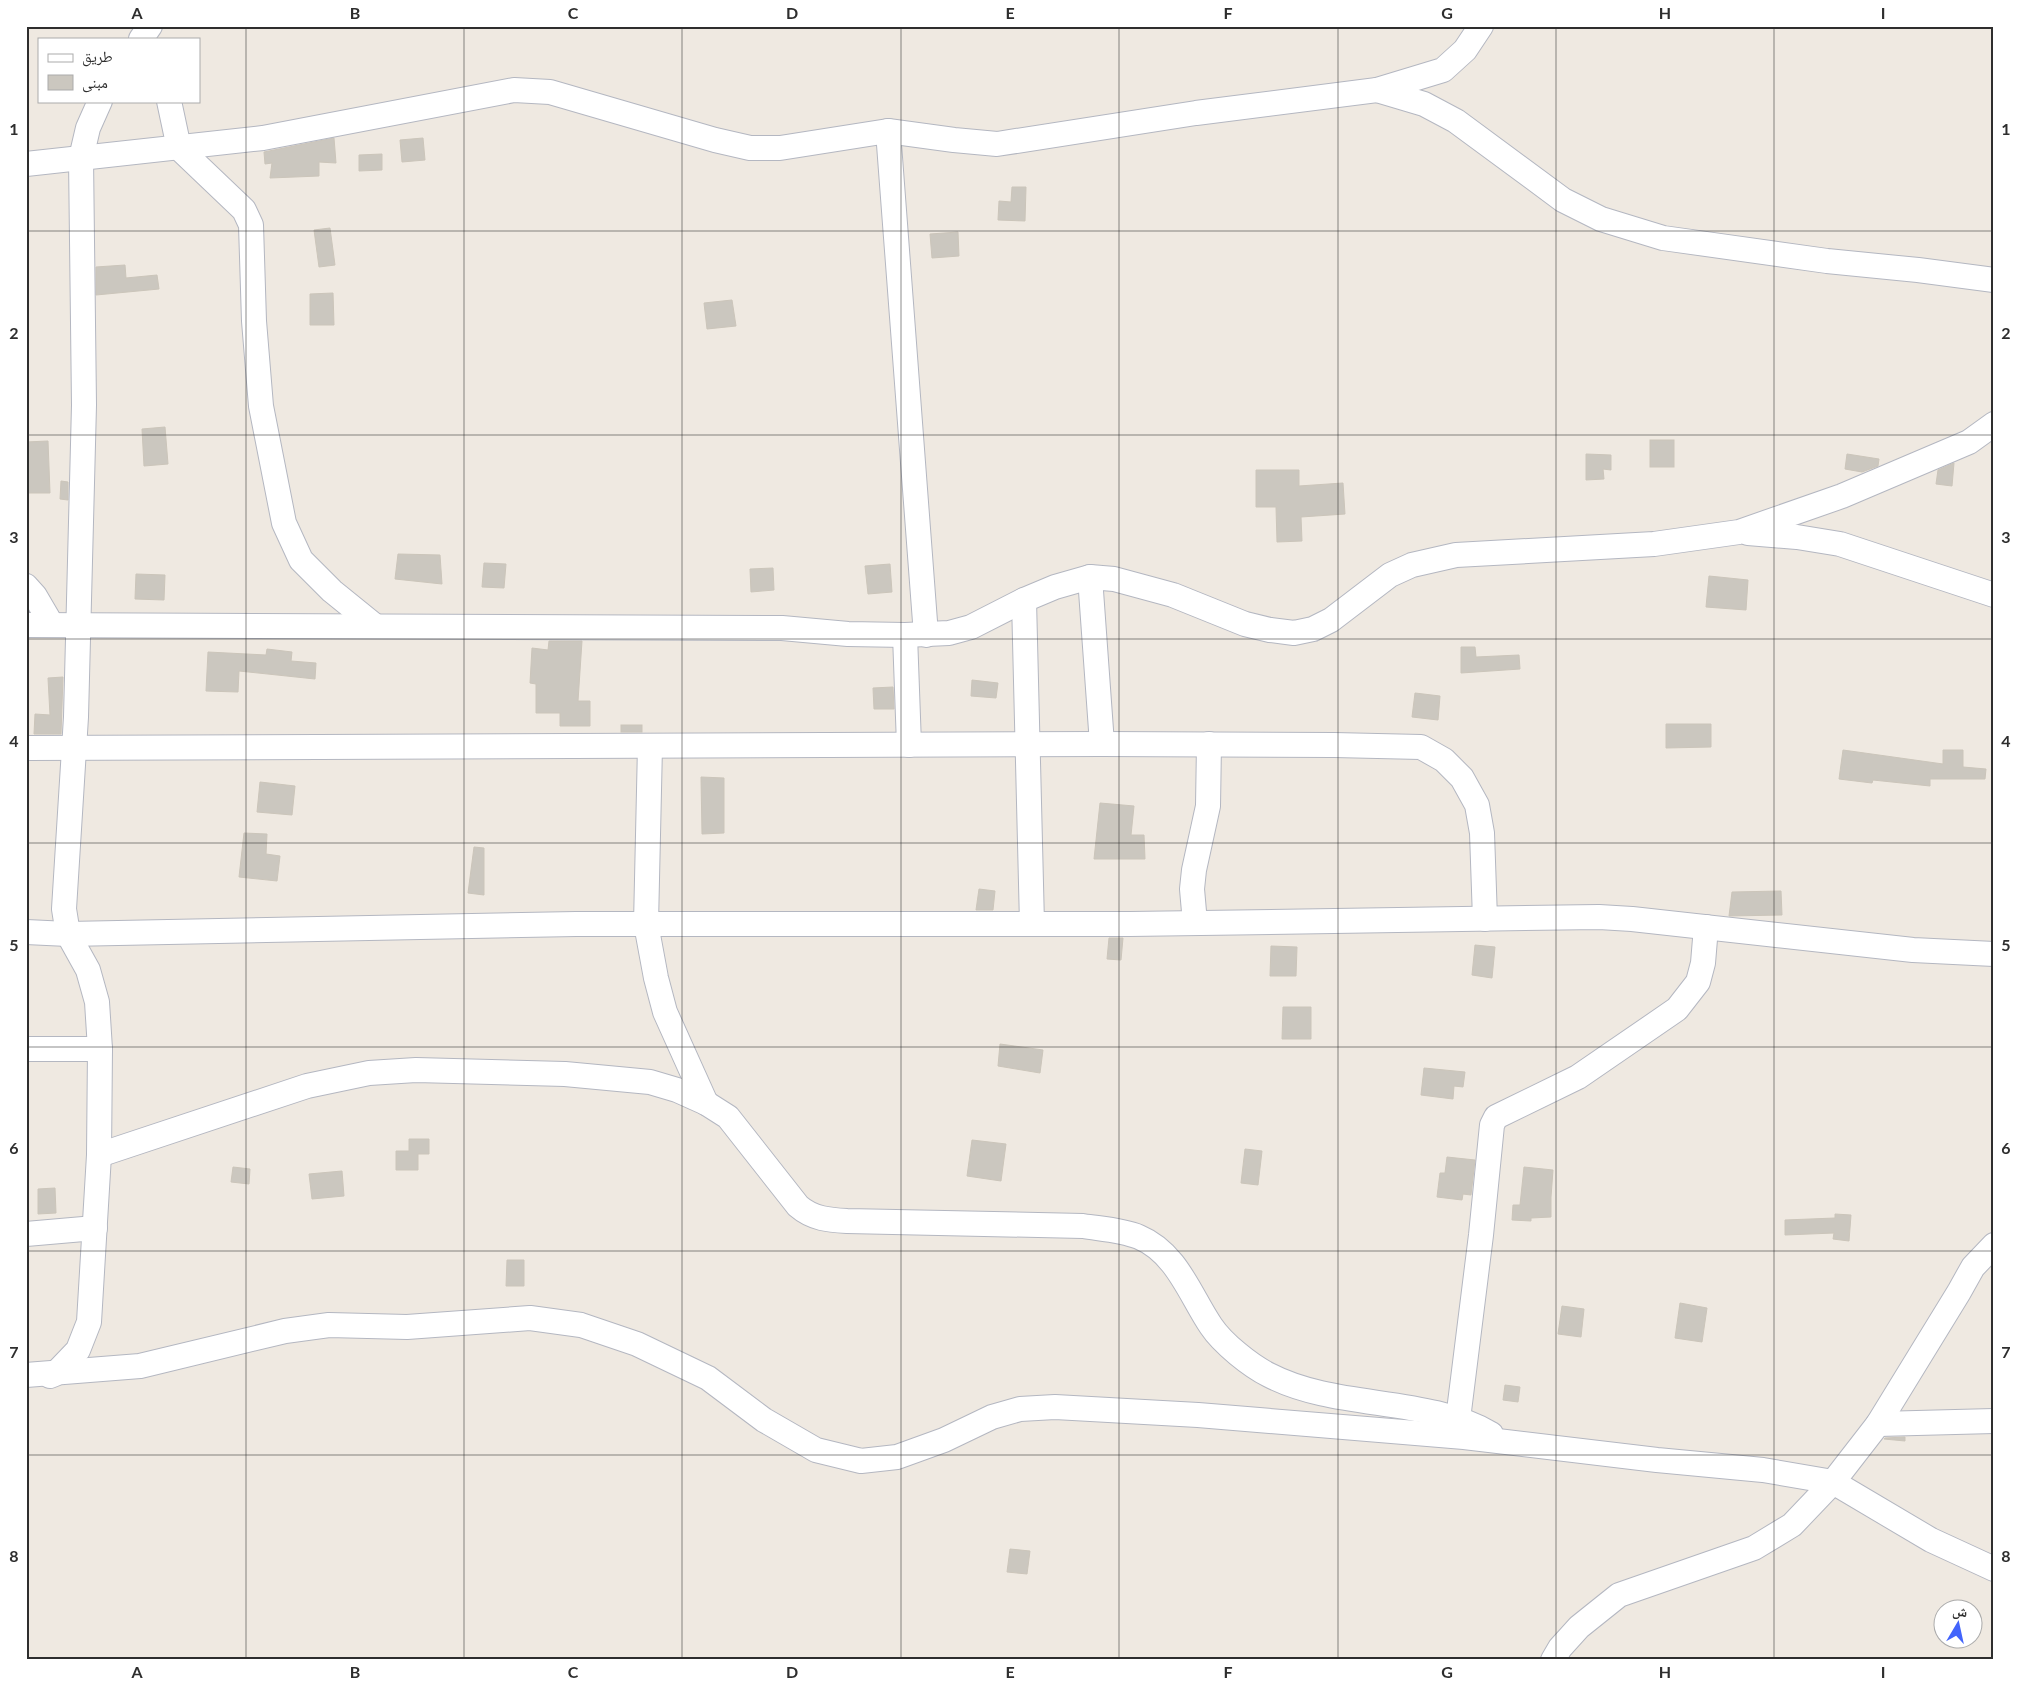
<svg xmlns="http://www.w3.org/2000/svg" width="2020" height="1686" viewBox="0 0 2020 1686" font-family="Lato,'Noto Naskh Arabic',sans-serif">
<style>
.building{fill:#cbc7bf;stroke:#cbc5ba}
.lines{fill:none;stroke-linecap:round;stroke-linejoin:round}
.minor-casing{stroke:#b4b7c1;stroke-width:26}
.minor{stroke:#fff;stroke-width:24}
.grid{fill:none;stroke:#2e2e2e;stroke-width:1;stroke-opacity:0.55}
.neatline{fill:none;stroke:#2e2e2e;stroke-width:2}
.grid-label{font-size:16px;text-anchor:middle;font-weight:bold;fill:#2e2e2e}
</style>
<rect width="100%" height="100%" fill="#efe9e1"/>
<g class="building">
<path d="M334,138l2,25 -17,-1v14l-49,2 2,-15 -7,1 -1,-12z"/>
<path d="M423,138l2,22 -23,2 -2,-22z"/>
<path d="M382,154v16l-23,1v-16z"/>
<path d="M1012,187h14l-1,34 -27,-1 1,-19 12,1z"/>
<path d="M330,228l5,37 -16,2 -5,-37z"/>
<path d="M958,232l1,24 -27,2 -2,-24z"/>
<path d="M125,265l1,13 31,-3 2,14 -63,6v-28z"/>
<path d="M333,293l1,32h-24v-31z"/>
<path d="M732,300l4,26 -29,3 -3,-26z"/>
<path d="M165,427l3,37 -24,2 -2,-37z"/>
<rect x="1650" y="440" width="24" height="27"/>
<path d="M48,441l2,52h-24v-51z"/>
<path d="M1586,454l25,1v15l-8,-1 1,10 -18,1z"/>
<path d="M1847,454l32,5 -1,7 -16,6 -17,-3z"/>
<path d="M1954,463l-2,23 -16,-2 2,-14z"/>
<path d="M1256,470h43v16l44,-3 2,31 -44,3 1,24 -25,1 -1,-35h-20z"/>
<path d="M61,481l7,1v18l-8,-1z"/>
<path d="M398,554l42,1 2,29 -47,-5z"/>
<path d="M484,563l22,1 -2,24 -22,-1z"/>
<path d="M890,564l2,28 -24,2 -3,-28z"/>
<path d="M773,568l1,22 -23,2 -1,-23z"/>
<path d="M136,574l29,1 -1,25 -29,-1z"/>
<path d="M1709,576l39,4 -2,30 -40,-3z"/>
<path d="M549,641h33l-4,60h12v25h-30v-13h-24v-29l-6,-1 2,-35 16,2z"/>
<path d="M1461,647h14l1,10 43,-2 1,14 -59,4z"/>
<path d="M267,649l25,3 -1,9 25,2 -1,16 -76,-8 -1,21 -32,-1 2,-39 58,3z"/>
<path d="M63,677l-2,57h-27l1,-20 15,1 -2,-37z"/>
<path d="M972,680l26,3 -2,15 -25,-2z"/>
<path d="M893,687l1,22h-20l-1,-21z"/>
<path d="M1415,693l25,3 -2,24 -26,-3z"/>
<path d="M1666,724h45v23l-45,1z"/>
<rect x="621" y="725" width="21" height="7"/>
<path d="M1843,750l100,14v-14h20v17l23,2 -1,10h-55v7l-57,-6 -1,3 -33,-4z"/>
<path d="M701,777l23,1v55l-22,1z"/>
<path d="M260,782l35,4 -3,29 -35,-3z"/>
<path d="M1100,803l34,3 -3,29h13l1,24h-51z"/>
<path d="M244,833l23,1 -1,20 14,2 -3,25 -38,-4z"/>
<path d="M474,847l10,1v47l-16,-2z"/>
<path d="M979,889l16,2 -2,19h-17z"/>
<path d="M1781,891l1,24 -53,1 3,-24z"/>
<path d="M1109,938h14l-2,22 -14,-1z"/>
<path d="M1475,945l20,2 -3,31 -20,-3z"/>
<path d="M1271,946l26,1 -1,29h-26z"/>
<path d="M1283,1007h28v32h-29z"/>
<path d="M1000,1044l43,6 -3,23 -42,-7z"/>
<path d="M1424,1068l41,4 -2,15 -9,-1 -1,13 -32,-4z"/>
<path d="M409,1139h20v15h-11v16h-22v-19h13z"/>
<path d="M972,1140l34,4 -5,37 -34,-5z"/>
<path d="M1245,1149l17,2 -4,34 -17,-2z"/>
<path d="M1447,1157l28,3 -4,35 -8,-1 -1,6 -25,-3 3,-24h5z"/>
<path d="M233,1167l17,2 -1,15 -18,-2z"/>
<path d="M1524,1167l29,3 -2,27v20l-20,1v3l-19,-1 1,-15h7z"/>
<path d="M342,1171l2,25 -32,3 -3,-25z"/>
<path d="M55,1188l1,25 -18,1v-25z"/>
<path d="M1835,1214l16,1 -2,26 -16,-2 1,-6 -49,2v-15l50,-2z"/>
<path d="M507,1260h17v26h-18z"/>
<path d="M1680,1303l27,5 -5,34 -27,-4z"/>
<path d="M1562,1306l22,3 -3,28 -23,-3z"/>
<path d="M1505,1385l15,2 -2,15 -15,-2z"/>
<path d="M1905,1437v4l-21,-2 1,-1z"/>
<path d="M1010,1549l20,2 -3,23 -20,-2z"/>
</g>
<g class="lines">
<g class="minor-casing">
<g id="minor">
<path d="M141,39l9,-13"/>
<path d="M1377,90l47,14 32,17 107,79 38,19 62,19 164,23 91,9 76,10"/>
<path d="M169,101l10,47 65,62 7,15 3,96 7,85 23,117 17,37 31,31 42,34"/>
<path d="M888,131l38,504"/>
<path d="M26,164l237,-26 251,-48 36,2 165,48 35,8h30l108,-17 66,9 43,4 199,-31 181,-23 66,-20 22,-20 16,-24"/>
<path d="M1748,533l49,4 43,7 154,51"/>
<path d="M1090,577l12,167"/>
<path d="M26,586l9,10 17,29"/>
<path d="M1024,600l8,324"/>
<path d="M26,625l756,3 66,6 57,1 44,-2 22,-6 53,-27 31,-13 35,-10 24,2 59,16 72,29 25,6 24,3 19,-4 18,-9 59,-45 22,-10 44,-10 198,-11 85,-12 103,-36 127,-54 25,-18"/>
<path d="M905,635l4,110"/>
<path d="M650,746l-4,178 10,54 9,34 41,91"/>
<path d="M26,748l1076,-4 232,1 87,2 23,13 18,18 15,27 5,28 3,86"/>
<path d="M1195,923l-3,-34 2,-19 14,-64 1,-62"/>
<path d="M26,932l42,2 508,-10h554l469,-7 33,2 281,31 81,4"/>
<path d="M26,1049h74"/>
<path d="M99,1155l208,-69 62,-13 47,-3 149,4 85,8 27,8 29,13 22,14 70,89c15,13 31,14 49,15l236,5c19,3 39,4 56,11 38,16 51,58 72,89 12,18 40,40 58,49 67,35 158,21 222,59"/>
<path d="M26,1234l69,-6"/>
<path d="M26,1375l114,-9 145,-35 44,-6 78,2 123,-9 51,7 56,19 71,34 56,42 52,30 45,11 36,-4 47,-17 48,-23 28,-8 35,-2 143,8 266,22 193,23 106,10 70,12 98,58 63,29"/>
<path d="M50,1376l5,-2 23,-24 11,-28 10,-167 1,-106 -3,-47 -9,-32 -20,-36 -4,-25 12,-192 8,-312 -3,-247 7,-30 12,-27"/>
<path d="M1458,1419l23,-184 11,-110 4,-8 82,-40 99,-68 21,-27 5,-19 3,-36"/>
<path d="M1878,1424l116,-3"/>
<path d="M1553,1660l7,-12 19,-21 40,-32 135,-47 38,-23 41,-43 45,-58 81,-132 14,-25 21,-22"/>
</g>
</g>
<use href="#minor" class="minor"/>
</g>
<path class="grid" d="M246,26v1634M464,26v1634M682,26v1634M901,26v1634M1119,26v1634M1338,26v1634M1556,26v1634M1774,26v1634M26,231h1968M26,435h1968M26,639h1968M26,843h1968M26,1047h1968M26,1251h1968M26,1455h1968"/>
<rect width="2020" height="1686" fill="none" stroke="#ffffff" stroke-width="55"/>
<rect x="38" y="38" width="162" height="65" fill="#ffffff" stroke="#ababab"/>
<rect x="48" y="54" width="25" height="8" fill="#ffffff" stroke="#ababab"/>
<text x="82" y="62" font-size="15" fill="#2e2e2e">طريق</text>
<rect x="48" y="75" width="25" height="15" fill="#cbc7bf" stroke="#ababab"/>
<text x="82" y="88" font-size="15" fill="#2e2e2e">مبنى</text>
<g transform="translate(1958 1624) rotate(9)"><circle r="24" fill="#ffffff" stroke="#ababab"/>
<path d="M0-4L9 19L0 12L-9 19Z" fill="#4264fb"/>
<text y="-8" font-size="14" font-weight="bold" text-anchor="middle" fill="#2e2e2e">ش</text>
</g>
<rect x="28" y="28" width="1964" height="1630" class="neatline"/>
<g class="grid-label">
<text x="137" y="19">A</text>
<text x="355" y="19">B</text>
<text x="573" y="19">C</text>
<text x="792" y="19">D</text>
<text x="1010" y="19">E</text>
<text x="1228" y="19">F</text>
<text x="1447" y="19">G</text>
<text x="1665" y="19">H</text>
<text x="1883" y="19">I</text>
<text x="14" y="135">1</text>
<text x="2006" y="135">1</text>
<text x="14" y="339">2</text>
<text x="2006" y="339">2</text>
<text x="14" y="543">3</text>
<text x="2006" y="543">3</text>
<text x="14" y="747">4</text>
<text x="2006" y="747">4</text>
<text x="14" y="951">5</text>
<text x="2006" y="951">5</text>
<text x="14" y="1154">6</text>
<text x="2006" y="1154">6</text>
<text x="14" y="1358">7</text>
<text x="2006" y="1358">7</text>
<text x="14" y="1562">8</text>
<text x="2006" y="1562">8</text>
<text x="137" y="1678">A</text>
<text x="355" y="1678">B</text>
<text x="573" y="1678">C</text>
<text x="792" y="1678">D</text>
<text x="1010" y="1678">E</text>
<text x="1228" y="1678">F</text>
<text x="1447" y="1678">G</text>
<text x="1665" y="1678">H</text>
<text x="1883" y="1678">I</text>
</g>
</svg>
